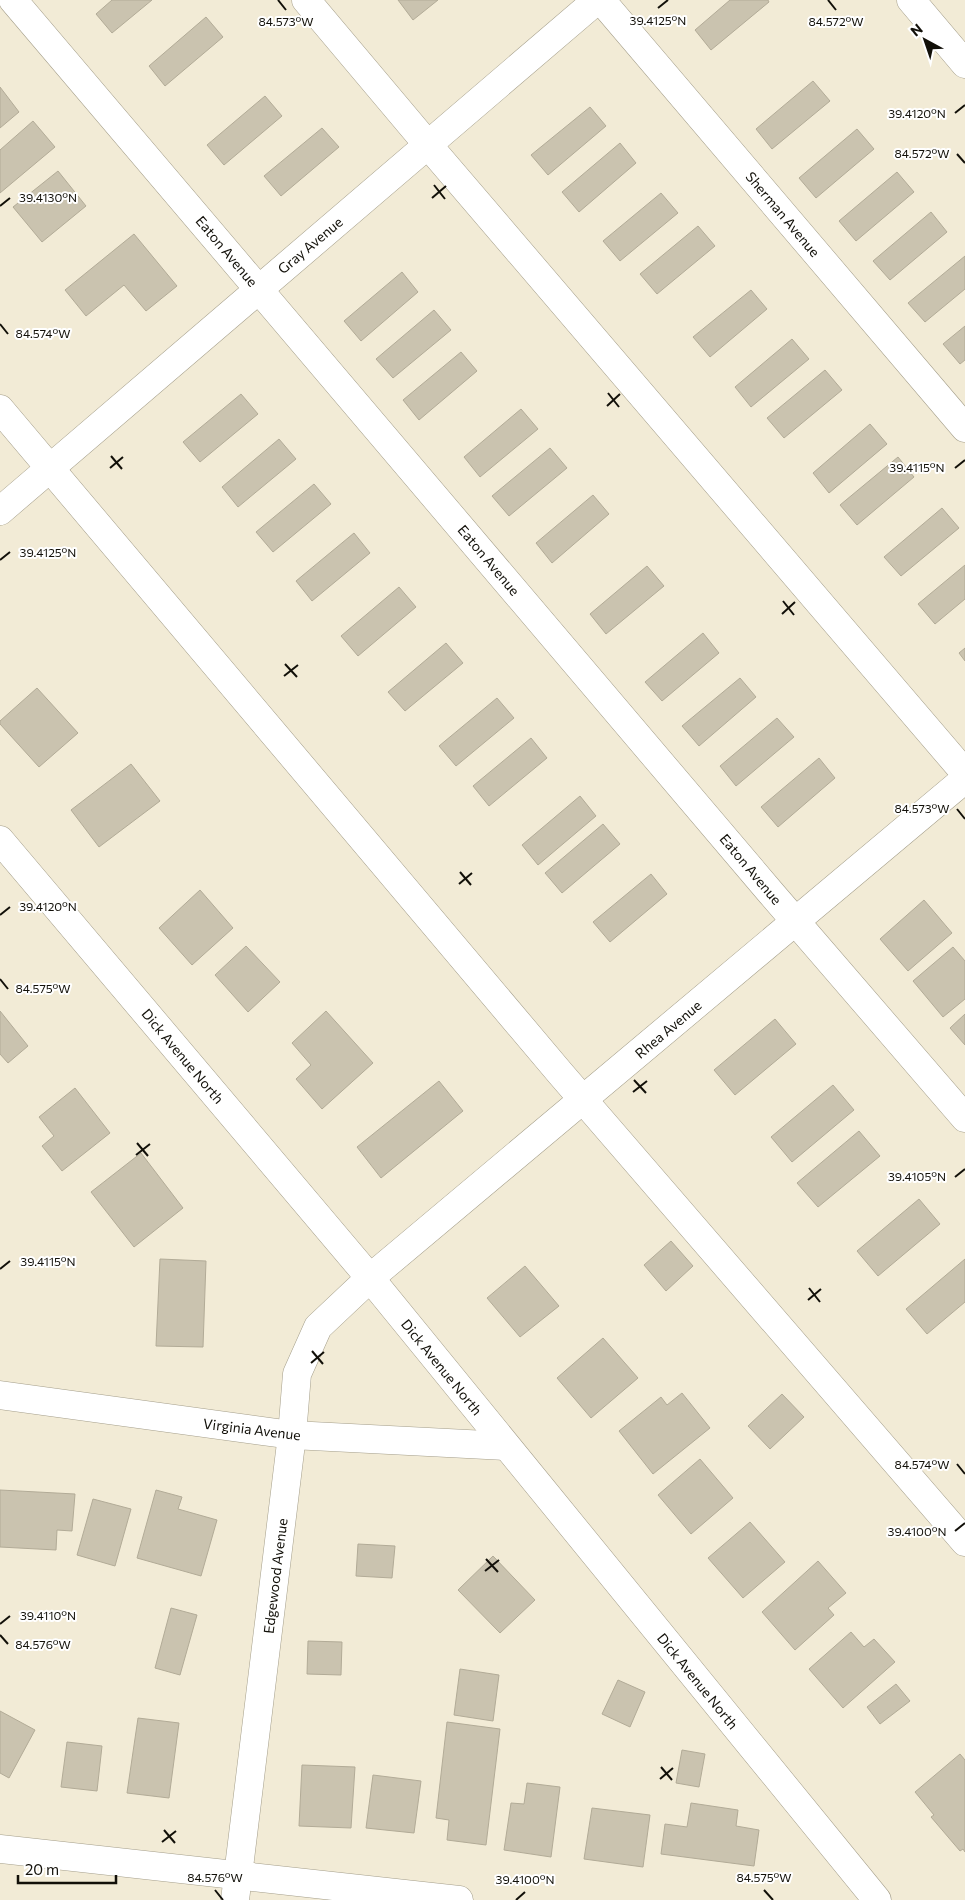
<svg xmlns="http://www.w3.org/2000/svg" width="965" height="1900" viewBox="0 0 965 1900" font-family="Commissioner,sans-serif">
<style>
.building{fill:#cac3af;stroke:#b2ab97}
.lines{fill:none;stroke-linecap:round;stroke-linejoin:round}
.minor-casing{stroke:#a49e8a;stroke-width:29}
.major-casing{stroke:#a49e8a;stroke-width:29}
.minor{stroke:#fff;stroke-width:28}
.major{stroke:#fff;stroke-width:28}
.ticks{fill:none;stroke:#121009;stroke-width:2}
.labels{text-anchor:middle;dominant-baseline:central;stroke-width:4;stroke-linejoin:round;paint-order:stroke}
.street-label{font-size:14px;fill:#121009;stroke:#fff}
.ticks-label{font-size:12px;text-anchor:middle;fill:#121009;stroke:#fff;stroke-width:4;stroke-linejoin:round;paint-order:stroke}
</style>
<rect width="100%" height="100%" fill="#f2ebd6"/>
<g class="building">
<path d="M112,0h40l-40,33 -16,-19z"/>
<path d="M398,0h40l-25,20z"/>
<path d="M730,0h38l1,2 -58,48 -16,-20z"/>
<path d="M206,17l17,20 -58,49 -16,-20z"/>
<path d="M813,81l17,20 -58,48 -16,-20z"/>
<path d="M0,87l19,25 -19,16z"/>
<path d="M265,96l17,20 -58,49 -17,-20z"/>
<path d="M590,107l16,19 -58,49 -17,-20z"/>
<path d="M33,121l22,26 -55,46v-43z"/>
<path d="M322,128l17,19 -58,49 -17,-20z"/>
<path d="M857,129l17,20 -58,49 -17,-20z"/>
<path d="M620,143l16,20 -57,49 -17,-20z"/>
<path d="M58,171l28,35 -44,36 -29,-35z"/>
<path d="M897,172l17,20 -58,49 -17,-20z"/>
<path d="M661,193l17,20 -58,48 -17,-20z"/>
<path d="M931,212l16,20 -57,48 -17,-19z"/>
<path d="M698,226l17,20 -58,48 -17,-20z"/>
<path d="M134,234l43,52 -31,25 -22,-26 -38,31 -21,-26z"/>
<path d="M965,256v33l-40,33 -17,-19z"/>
<path d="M402,272l16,20 -57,49 -17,-20z"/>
<path d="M751,290l16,19 -57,48 -17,-20z"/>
<path d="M434,310l17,20 -58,48 -17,-19z"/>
<path d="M965,326v34l-5,4 -17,-20z"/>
<path d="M792,339l17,20 -58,48 -16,-20z"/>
<path d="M461,352l16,19 -58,49 -16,-20z"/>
<path d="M825,370l17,20 -58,48 -17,-20z"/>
<path d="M241,394l17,20 -58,48 -17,-20z"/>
<path d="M521,409l17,20 -58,48 -16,-20z"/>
<path d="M870,424l17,20 -58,49 -16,-20z"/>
<path d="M279,439l17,20 -58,48 -16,-20z"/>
<path d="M550,448l17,20 -58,48 -17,-20z"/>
<path d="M898,457l16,20 -57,48 -17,-20z"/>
<path d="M314,484l17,20 -58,48 -17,-20z"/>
<path d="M593,495l16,19 -57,49 -16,-20z"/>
<path d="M942,508l17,20 -58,48 -17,-19z"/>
<path d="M354,533l16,20 -58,48 -16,-20z"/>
<path d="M965,565v34l-30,25 -17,-20z"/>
<path d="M647,566l17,20 -58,48 -16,-20z"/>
<path d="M399,587l17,20 -58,49 -17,-20z"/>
<path d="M703,633l16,20 -57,48 -17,-19z"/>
<path d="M446,643l17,20 -58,48 -17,-19z"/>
<path d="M965,648v13l-6,-8z"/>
<path d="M740,678l16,19 -57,49 -17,-20z"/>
<path d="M37,688l41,45 -39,34 -39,-43v-3z"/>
<path d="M497,698l17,20 -58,48 -17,-20z"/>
<path d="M777,718l17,19 -58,49 -16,-20z"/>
<path d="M531,738l16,20 -58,48 -16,-20z"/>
<path d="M819,758l16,20 -57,49 -17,-20z"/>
<path d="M131,764l29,37 -61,46 -28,-37z"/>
<path d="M580,796l16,20 -58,49 -16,-20z"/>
<path d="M603,824l17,20 -58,49 -17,-20z"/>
<path d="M651,874l16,20 -57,48 -17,-20z"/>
<path d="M200,890l33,38 -41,37 -33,-37z"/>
<path d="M924,900l28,33 -44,38 -28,-32z"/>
<path d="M246,946l34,36 -32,30 -33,-37z"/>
<path d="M953,947l12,14v38l-22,18 -30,-36z"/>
<path d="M0,1011l28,35 -20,17 -8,-9z"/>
<path d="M326,1011l47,52 -51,46 -26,-30 15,-14 -19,-22z"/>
<path d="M965,1014v31l-15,-17z"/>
<path d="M775,1019l21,25 -61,51 -21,-25z"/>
<path d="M439,1081l24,30 -82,67 -24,-31z"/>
<path d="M833,1085l21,25 -62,52 -21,-25z"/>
<path d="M75,1088l35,45 -48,38 -20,-25 12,-10 -15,-19z"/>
<path d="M859,1131l21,25 -62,51 -21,-24z"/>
<path d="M141,1153l42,55 -49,39 -43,-55z"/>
<path d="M919,1199l21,25 -62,52 -21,-25z"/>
<path d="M671,1241l22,25 -27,25 -22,-26z"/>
<path d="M160,1259l46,2 -3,86 -47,-1z"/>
<path d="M965,1259v43l-38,32 -21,-25z"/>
<path d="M525,1266l34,40 -39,31 -33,-39z"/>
<path d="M603,1338l35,40 -47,40 -34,-40z"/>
<path d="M682,1393l28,35 -57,46 -34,-43 42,-34 6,8z"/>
<path d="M782,1394l22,23 -34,32 -22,-23z"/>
<path d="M700,1459l33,39 -42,36 -33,-39z"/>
<path d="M0,1490l75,4 -3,37 -15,-1 -1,20 -56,-3z"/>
<path d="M156,1490l26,7 -4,12 39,11 -16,56 -64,-18z"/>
<path d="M93,1499l38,10 -16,57 -38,-11z"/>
<path d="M750,1522l35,40 -42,36 -35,-40z"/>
<path d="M358,1544l37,2 -3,32 -36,-2z"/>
<path d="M493,1556l42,44 -35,33 -42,-43z"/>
<path d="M818,1561l28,32 -18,15 6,7 -39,35 -33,-38z"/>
<path d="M171,1608l26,7 -17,60 -25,-7z"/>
<path d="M851,1632l13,15 10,-8 21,23 -52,46 -34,-39z"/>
<path d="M308,1641l34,1 -1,33 -34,-1z"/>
<path d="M460,1669l39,6 -6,46 -39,-6z"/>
<path d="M618,1680l27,12 -15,35 -28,-13z"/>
<path d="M896,1684l14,17 -30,23 -13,-17z"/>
<path d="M0,1711l35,19 -26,48 -9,-5z"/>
<path d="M138,1718l41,5 -10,75 -42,-5z"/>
<path d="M447,1722l53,7 -14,116 -39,-5 2,-20 -13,-2z"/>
<path d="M67,1742l35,4 -5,45 -36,-4z"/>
<path d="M682,1750l23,4 -6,33 -23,-4z"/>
<path d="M960,1754l5,6v92l-2,-3 -3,2 -29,-34 3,-2 -19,-23z"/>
<path d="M302,1765l53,2 -4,61 -52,-2z"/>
<path d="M373,1775l48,6 -7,52 -48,-5z"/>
<path d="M527,1783l33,4 -9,70 -47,-7 7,-47 13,1z"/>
<path d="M691,1803l47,7 -2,16 23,4 -5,36 -93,-12 4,-30 22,3z"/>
<path d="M592,1808l58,7 -7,52 -59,-8z"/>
</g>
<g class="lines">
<g class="minor-casing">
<g id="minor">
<path d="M306,0l122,145 537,628"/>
<path d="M601,0l364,428"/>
<path d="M911,0l54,64"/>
<path d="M0,409l560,664 405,469"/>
<path d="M0,511l597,-511"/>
<path d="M0,840l370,438 507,622"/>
<path d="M0,1395l292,40 214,11"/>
<path d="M0,1849l459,51"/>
<path d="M235,1900l57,-465 5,-61 21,-47 52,-49 595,-499"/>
</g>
</g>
<g class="major-casing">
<path id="major" d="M13,0l758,893 194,225"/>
</g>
<use href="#minor" class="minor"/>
<use href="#major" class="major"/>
</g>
<path class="ticks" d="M278,0l8,10M828,0l8,10M658,8l10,-8M955,113l10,-8M957,154l8,9M434,185l11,14M432,198l14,-12M0,206l10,-8M0,324l8,10M608,393l11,14M607,406l13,-12M111,456l11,13M110,468l13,-11M955,468l10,-8M0,560l10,-8M783,601l11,14M782,614l13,-12M285,664l12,13M284,676l14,-11M957,809l8,10M460,872l11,13M459,884l13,-11M0,915l10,-8M0,979l8,10M634,1080l12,13M633,1092l14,-11M137,1143l11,13M136,1155l14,-11M955,1177l10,-8M0,1269l10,-8M809,1288l11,14M808,1300l13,-11M312,1351l11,13M311,1363l13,-11M957,1464l8,10M955,1531l10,-8M486,1559l12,13M485,1571l14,-11M0,1624l10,-8M0,1635l8,9M661,1767l11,13M660,1779l13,-11M164,1830l11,13M162,1842l14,-11M215,1890l8,10M764,1890l9,10M516,1900l9,-8"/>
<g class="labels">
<g class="street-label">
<text transform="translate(783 214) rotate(50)">Sherman Avenue</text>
<text transform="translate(310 245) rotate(-40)">Gray Avenue</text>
<text transform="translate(227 251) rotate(50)">Eaton Avenue</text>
<text transform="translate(489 560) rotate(50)">Eaton Avenue</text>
<text transform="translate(751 869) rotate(50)">Eaton Avenue</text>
<text transform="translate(668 1029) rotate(-40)">Rhea Avenue</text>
<text transform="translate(183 1056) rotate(50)">Dick Avenue North</text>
<text transform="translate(442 1367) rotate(51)">Dick Avenue North</text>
<text transform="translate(252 1429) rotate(7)">Virginia Avenue</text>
<text transform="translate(275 1576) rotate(-83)">Edgewood Avenue</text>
<text transform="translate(698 1681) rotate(51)">Dick Avenue North</text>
</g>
</g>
<g class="ticks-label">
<text x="658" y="25">39.4125°N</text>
<text x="286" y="26">84.573°W</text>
<text x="836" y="26">84.572°W</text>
<text x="917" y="118">39.4120°N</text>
<text x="922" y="158">84.572°W</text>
<text x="48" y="202">39.4130°N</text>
<text x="43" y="338">84.574°W</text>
<text x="917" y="472">39.4115°N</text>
<text x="48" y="557">39.4125°N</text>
<text x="922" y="813">84.573°W</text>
<text x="48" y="911">39.4120°N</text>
<text x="43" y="993">84.575°W</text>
<text x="917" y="1181">39.4105°N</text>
<text x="48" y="1266">39.4115°N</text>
<text x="922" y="1469">84.574°W</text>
<text x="917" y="1536">39.4100°N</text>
<text x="48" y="1620">39.4110°N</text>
<text x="43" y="1649">84.576°W</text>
<text x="215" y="1882">84.576°W</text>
<text x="764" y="1882">84.575°W</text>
<text x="525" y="1884">39.4100°N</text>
</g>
<g transform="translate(925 40) rotate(320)" stroke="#ffffff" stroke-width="4" paint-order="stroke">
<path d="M0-4L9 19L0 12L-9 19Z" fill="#121009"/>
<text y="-8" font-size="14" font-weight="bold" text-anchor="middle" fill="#121009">N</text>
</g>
<path d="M18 1875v8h98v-8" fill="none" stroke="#121009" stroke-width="2.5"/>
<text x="25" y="1875" font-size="15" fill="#121009" stroke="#ffffff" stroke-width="4" paint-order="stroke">20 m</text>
</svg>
